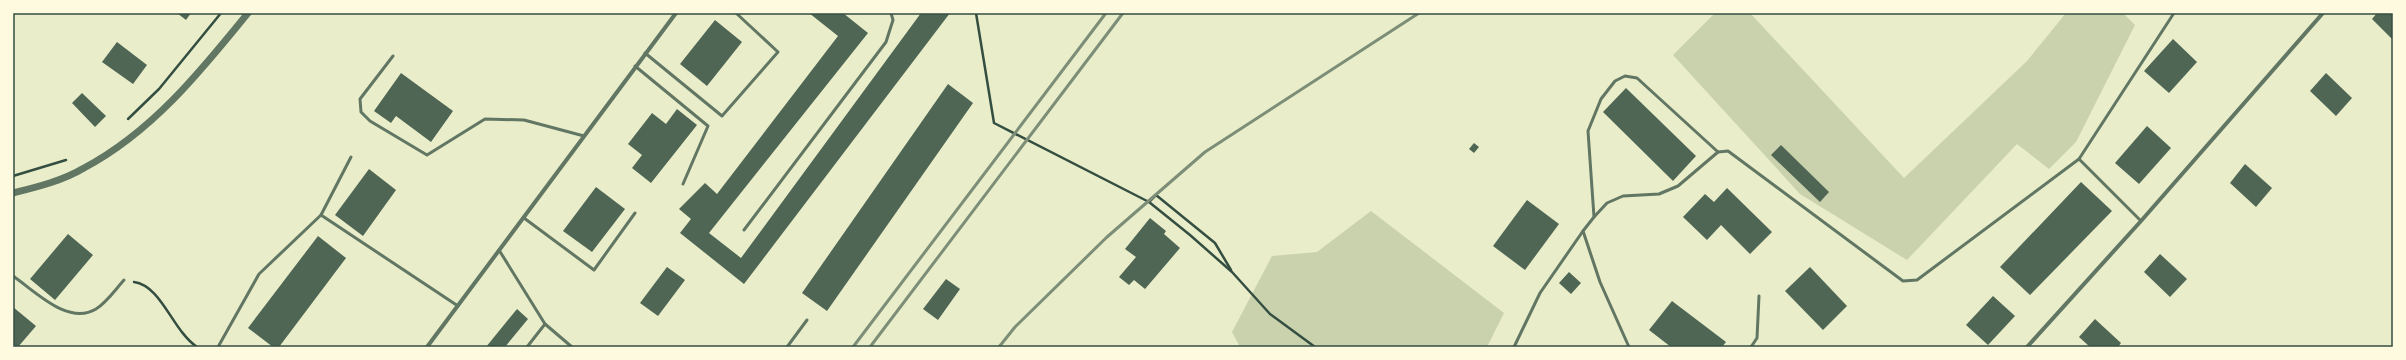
<svg xmlns="http://www.w3.org/2000/svg" width="2406" height="360" viewBox="0 0 2406 360" font-family="Barlow,sans-serif">
<style>
.green{fill:#cad2ad}
.building{fill:#4f6655}
.lines{fill:none;stroke-linecap:round;stroke-linejoin:round}
.path{stroke:#344e41;stroke-width:2.5}
.service{stroke:#617663;stroke-width:3}
.minor{stroke:#617663;stroke-width:4}
.tertiary{stroke:#617663;stroke-width:7}
.rail{stroke:#7c8e77;stroke-width:3}
.neatline{fill:none;stroke:#344e41;stroke-width:1.5}
</style>
<rect width="100%" height="100%" fill="#e9edc9"/>
<g class="green">
<path d="M1715,13h35l154,165 123,-117 39,-48h57l12,12 -59,117 -27,27 -32,-25 -110,116 -107,-66 -127,-139z"/>
<path d="M1371,211l133,102 -17,34h-247l-8,-15 40,-76 45,-4z"/>
</g>
<g class="building">
<path d="M177,13h14l-5,7z"/>
<path d="M809,13h34l25,20 -159,200 32,25 180,-245h29l-206,271 -64,-51 11,-14 -12,-10 26,-26 12,11 121,-158z"/>
<path d="M2377,13h16v27l-21,-21z"/>
<path d="M715,20l27,22 -35,44 -27,-22z"/>
<path d="M2173,39l24,23 -28,31 -25,-22z"/>
<path d="M117,42l30,23 -14,19 -31,-22z"/>
<path d="M401,73l52,38 -22,31 -35,-26 -5,7 -17,-12z"/>
<path d="M2326,73l26,25 -16,18 -26,-25z"/>
<path d="M948,84l25,19 -146,208 -25,-18z"/>
<path d="M1626,88l70,68 -23,25 -70,-69z"/>
<path d="M82,93l24,23 -11,11 -23,-24z"/>
<path d="M677,109l20,16 -46,58 -19,-15 10,-13 -14,-11 24,-31 14,11z"/>
<path d="M2147,126l24,22 -32,36 -24,-21z"/>
<path d="M1474,143l5,4 -5,6 -5,-4z"/>
<path d="M1781,145l48,47 -9,10 -49,-47z"/>
<path d="M2245,164l27,24 -16,19 -26,-24z"/>
<path d="M369,169l27,21 -33,46 -28,-21z"/>
<path d="M2081,182l31,29 -82,84 -30,-28z"/>
<path d="M596,187l29,22 -33,43 -29,-21z"/>
<path d="M1727,188l45,44 -22,22 -29,-29 -14,15 -24,-23 22,-23 9,8z"/>
<path d="M1527,200l32,24 -34,46 -32,-24z"/>
<path d="M1150,218l16,13 -2,3 16,14 -35,41 -11,-9 -5,5 -10,-8 17,-20 -11,-8z"/>
<path d="M68,234l25,21 -38,45 -25,-21z"/>
<path d="M318,236l28,22 -67,89h-6l-25,-19z"/>
<path d="M2160,254l27,25 -17,18 -26,-25z"/>
<path d="M667,267l18,13 -27,36 -18,-13z"/>
<path d="M1810,267l37,39 -24,24 -38,-39z"/>
<path d="M1569,272l12,11 -10,11 -12,-11z"/>
<path d="M946,279l14,10 -22,31 -15,-11z"/>
<path d="M1993,296l22,20 -27,29 -22,-20z"/>
<path d="M1672,301l54,41 -4,5h-51l-22,-17z"/>
<path d="M13,307l23,19 -18,21h-5z"/>
<path d="M517,309l11,10 -23,28h-19z"/>
<path d="M2095,319l26,24 -3,4h-28l-11,-10z"/>
</g>
<g class="lines">
<g class="path">
<path d="M976,13l18,110 155,79 41,33 42,37 38,42 45,33"/>
<path d="M128,119l31,-30 62,-76"/>
<path d="M13,176l53,-16"/>
<path d="M1149,202l7,-7 59,48 16,27"/>
<path d="M134,282c28,4 38,48 63,65"/>
</g>
<g class="service">
<path d="M645,53l77,63 56,-64 -42,-39"/>
<path d="M393,56l-33,43 1,13 9,9 57,34 58,-36 39,1 60,16"/>
<path d="M635,66l73,60 -25,58"/>
<path d="M2079,159l62,62"/>
<path d="M321,215l30,-58"/>
<path d="M1594,217l13,-14 16,-7 36,-2 19,-8 40,-34"/>
<path d="M524,218l70,52 41,-57"/>
<path d="M744,230l142,-188 7,-22 -2,-7"/>
<path d="M499,250l46,74 27,23"/>
<path d="M13,276c22,15 55,50 83,33 11,-7 19,-19 28,-29"/>
<path d="M218,347l41,-73 62,-59 137,91"/>
<path d="M527,347l18,-23"/>
<path d="M787,347l20,-27"/>
<path d="M1514,347l26,-54 43,-62"/>
<path d="M1629,347l-29,-65 -17,-51 11,-14 -6,-86 13,-32 14,-18 10,-5 12,2 81,74 10,-1 175,130 14,-1 162,-121 95,-146"/>
<path d="M1751,347l6,-9 2,-42"/>
</g>
<g class="minor">
<path d="M427,347l249,-334"/>
<path d="M2027,347l114,-126 182,-208"/>
</g>
<path class="tertiary" d="M13,193c24,-6 49,-12 71,-25 68,-36 117,-97 164,-155"/>
<g class="rail">
<path d="M853,347l253,-334"/>
<path d="M870,347l253,-334"/>
<path d="M999,347l16,-20 92,-90 98,-85 214,-139"/>
</g>
</g>
<rect width="2406" height="360" fill="none" stroke="#fefae0" stroke-width="28"/>
<rect x="14" y="14" width="2378" height="332" class="neatline"/>
</svg>
